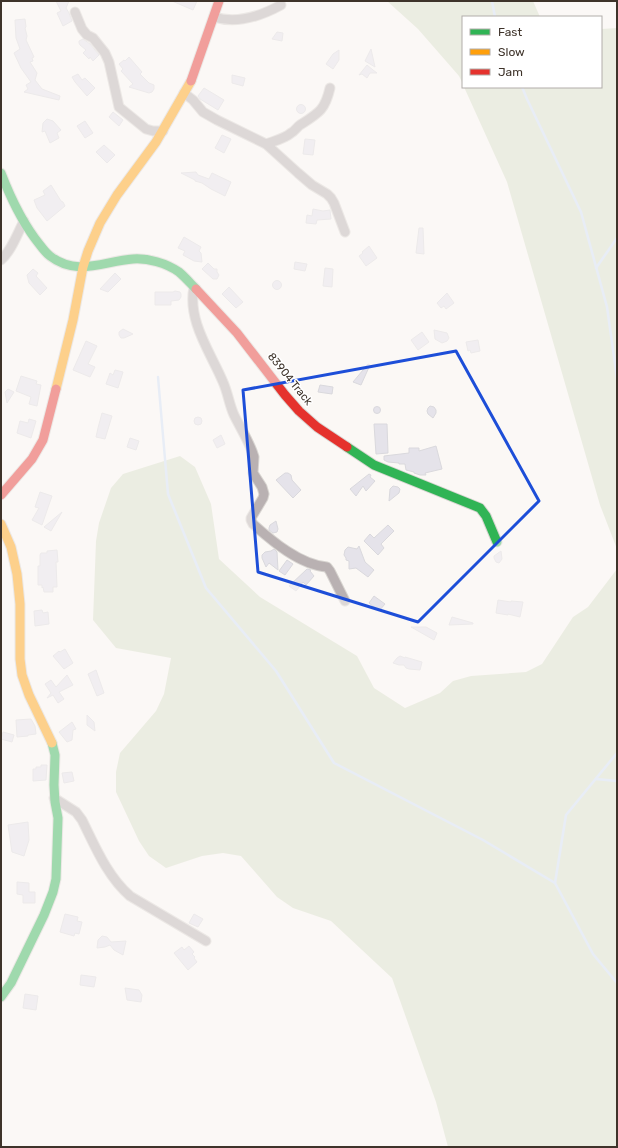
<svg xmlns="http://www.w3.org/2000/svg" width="618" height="1148" viewBox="0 0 618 1148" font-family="Rubik,sans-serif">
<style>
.green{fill:#d8e0cb}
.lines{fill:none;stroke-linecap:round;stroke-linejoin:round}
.stream{stroke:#d0e1f7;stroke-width:2.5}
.building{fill:#e5e3ea;stroke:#dad9dd}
.street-casing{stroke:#d8d5d1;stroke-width:11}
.fast-casing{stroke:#d8d5d1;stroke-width:11}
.slow-casing{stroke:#d8d5d1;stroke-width:11}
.jam-casing{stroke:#d8d5d1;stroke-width:11}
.street{stroke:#b9b1b2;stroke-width:9}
.fast{stroke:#30b455;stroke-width:9}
.slow{stroke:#ff9f0a;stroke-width:9}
.jam{stroke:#e5322d;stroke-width:9}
.marked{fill:none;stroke:#1d4ed8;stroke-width:3;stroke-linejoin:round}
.labels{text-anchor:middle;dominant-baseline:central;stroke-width:3;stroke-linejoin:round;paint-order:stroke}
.street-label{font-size:11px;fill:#3e332a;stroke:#fff}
</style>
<rect width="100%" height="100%" fill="#fbf8f5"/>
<g class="green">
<path d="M387,1h146l7,16h-77v67l-4,-8 -41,-47z"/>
<path d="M617,28v521l-17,-44 -93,-323 -43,-95h137v-58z"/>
<path d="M180,456l15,11 16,37 8,55 41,38 97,59 17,32 31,20 35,-15 13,-12 18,-5 55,-4 16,-8 31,-47 15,-10 29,-38v578h-169l-12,-45 -44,-124 -61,-57 -38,-13 -16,-11 -36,-41 -18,-3 -21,3 -36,12 -17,-12 -10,-15 -23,-49v-20l4,-19 36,-42 8,-17 7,-36 -55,-10 -23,-28 3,-79 3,-18 12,-35 12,-14z"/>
</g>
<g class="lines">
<g class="stream">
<path d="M492,1l3,16"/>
<path d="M522,87l5,12 54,113 26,95 10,71"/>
<path d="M596,268l21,-30"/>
<path d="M158,377l10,117 38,94 70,83 58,92 149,77 72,43"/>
<path d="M617,753l-51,62 -11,68 38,71 24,29"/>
<path d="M596,779l21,2"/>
</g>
</g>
<g class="building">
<path d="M56,1h13l-3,7 3,5 3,8 -9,5 -6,-13 4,-2z"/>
<path d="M172,1h25l-4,9z"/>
<path d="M25,19l1,8 -1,1 2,8 -1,4 8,17 -2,1 1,3 -3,1 7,11 -2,7 7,9 18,7 -1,4 -35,-8 4,-3 -2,-4 5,-3 -10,-14 -7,-15 6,-4 -4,-11 -1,-18z"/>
<path d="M277,32l6,1 -1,8 -10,-2z"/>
<path d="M83,39l7,5 9,11 -6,6 -3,-4 -1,2 -6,-6 3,-3 -6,-5 -1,-2v-2z"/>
<path d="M371,49l4,18 -10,-6z"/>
<path d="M339,50v10l-6,9 -7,-5 7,-10z"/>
<path d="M129,57l13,15 -2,2 9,9 5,2v4l-2,3 -3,1 -20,-6 4,-3 -12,-13 2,-2 -4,-5 5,-4 1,1z"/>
<path d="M367,65l6,5 4,3h-7l-3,5 -5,-4 -3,1z"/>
<path d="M78,74l4,6 3,-2 10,10 -8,8 -12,-14 -3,-5z"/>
<path d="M232,75l13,3 -2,8 -11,-3z"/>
<path d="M204,88l20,12 -6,10 -18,-11 -2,-3z"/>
<circle cx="301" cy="109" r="4.5"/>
<path d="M113,112l10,8 -4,6 -10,-9z"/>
<path d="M47,119l6,2 8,9 -4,3 2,5 -9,5 -5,-12 -3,1 1,-9z"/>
<path d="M85,121l8,12 -8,5 -8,-12z"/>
<path d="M222,135l9,4 -7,14 -9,-5z"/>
<path d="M305,139l10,1 -2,15 -10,-1z"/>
<path d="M104,145l11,10 -8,8 -11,-11z"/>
<path d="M196,172l2,3 11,4 3,-6 19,9 -6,14 -14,-7 -9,-6 -7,-2v-1l-14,-7z"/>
<path d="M51,185l10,16 2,1 2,4 -18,15 -10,-13 -3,-8 11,-5 -2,-4z"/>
<path d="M313,209l10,2 7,-1 1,9 -14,1 -1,4 -10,-1 1,-8 5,1z"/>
<path d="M419,228h4l1,26 -8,-1z"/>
<path d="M184,237l17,10 -2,4 2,2 1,9 -8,-1 -11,-6 2,-4 -7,-3z"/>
<path d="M369,246l8,12 -11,8 -7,-10 4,-3 -1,-1z"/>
<path d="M295,262l12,2 -2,7 -11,-2z"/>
<path d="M208,263l6,6h3v3l2,3 -2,4h-4l-11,-10z"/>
<path d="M325,268l8,1 -1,18 -9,-1z"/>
<path d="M33,269l5,4 -2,3 11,12 -7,7 -11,-12 -2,-8z"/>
<path d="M115,273l6,6 -13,13 -8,-3z"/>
<circle cx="277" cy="285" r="4.5"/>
<path d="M229,287l14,15 -7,6 -14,-14z"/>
<path d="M175,291l5,1 1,2v3l-2,3 -8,1v4h-16v-13h18z"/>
<path d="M447,293l7,10 -8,6 -2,-3 -3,2 -4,-5z"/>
<path d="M123,329l10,5 -9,4h-3l-2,-3v-3z"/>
<path d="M434,330l13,3 2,5 -2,3 -5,2 -7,-4z"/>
<path d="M422,332l7,10 -11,8 -7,-10z"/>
<path d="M478,340l2,11 -9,2 -1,-3 -2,1 -2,-9z"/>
<path d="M86,341l11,5 -9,18 7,3 -5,10 -17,-7z"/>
<path d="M368,364l2,1 -9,20 -8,-3z"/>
<path d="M115,370l8,2 -5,16 -12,-4 4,-11 3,2z"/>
<path d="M21,376l16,5 -1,3 5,1 -4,21 -8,-2 2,-7 -15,-6z"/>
<path d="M320,385l13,2 -1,7 -14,-2z"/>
<path d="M8,389l6,3 -7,11 -2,-11z"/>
<path d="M430,406l4,1 2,3v3l-3,5 -5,-4 -1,-3 1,-3z"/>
<circle cx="377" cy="410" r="3.5"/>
<path d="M102,413l10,3 -7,23 -9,-2 2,-9z"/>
<circle cx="198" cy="421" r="4"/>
<path d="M29,419l7,2 -5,17 -14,-5 3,-12 8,2z"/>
<path d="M374,424h13l1,29 -12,1z"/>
<path d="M221,435l4,9 -8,4 -4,-8z"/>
<path d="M130,438l9,3 -3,9 -9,-3z"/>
<path d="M436,446l6,23 -17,4 1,2h-6l-6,-2v-1l-8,-2 -1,-6h-6v-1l-11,-1 -4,-2v-4l25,-3v-5h10v3z"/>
<path d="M285,473h3l3,2 1,5 9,10 -8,8 -17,-18z"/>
<path d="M369,474l2,1 -1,2 5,4 -9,10 -3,-5 -7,10 -6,-7z"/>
<path d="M393,486l5,1 2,2 -1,4 -10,8 1,-12z"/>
<path d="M40,492l12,4 -10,29 -10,-5 7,-12 -4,-1z"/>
<path d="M62,512l-11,19 -7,-4z"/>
<path d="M276,521l2,8 -1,3 -4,1 -4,-3v-2l1,-3z"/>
<path d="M388,525l6,6 -13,13 3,4 -6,7 -14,-14 6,-7 4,4z"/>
<path d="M359,546l6,16 9,8 -6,7 -12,-9 -7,1v-8l-3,-1v-2l-2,-3 1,-5 3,-3 9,2z"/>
<path d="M274,549l3,3 1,18 -9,-7 -3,4 -4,-9v-3l3,-3 6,-1z"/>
<path d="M57,550l1,12h-2l1,25h-4v5h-9l-1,-5 -1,1v-3h-4v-19h2v-11l1,-2h6v-2z"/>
<path d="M501,551l1,8 -3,4 -3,-1 -2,-4v-2z"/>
<path d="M287,560l6,4 -8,11 -6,-4z"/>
<path d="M307,569l4,1 -1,1 4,5 -8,9 -3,-3 -7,9 -7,-5z"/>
<path d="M374,596l11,8 -6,7 -10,-8z"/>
<path d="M498,600l13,2v-1l12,1 -3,15 -12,-3v1l-12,-2z"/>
<path d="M42,610l1,3 5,-1 1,12 -14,2 -1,-15z"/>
<path d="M452,617l21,6v1l-24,1z"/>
<path d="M411,627h15l11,6 -3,7z"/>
<path d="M65,649l8,14 -9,6 -11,-13 6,-5 1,1z"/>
<path d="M400,656l5,2v-1l17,5 -2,8 -11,-1 -3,-1 -2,-3h-5l-6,-2 4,-5z"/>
<path d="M96,670l8,23 -7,3 -9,-22z"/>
<path d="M67,675l6,10 -14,7 5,7 -6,4 -5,-8 -6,3 4,-5 -6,-9 6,-4 5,7z"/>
<path d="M87,715l7,7 1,9 -8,-6z"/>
<path d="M31,719l4,7 1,8 -8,1v1l-11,1 -1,-17z"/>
<path d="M72,722l4,7 -3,1 -1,10 -5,2 -8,-10z"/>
<path d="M3,732l11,3 -2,7 -11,-3z"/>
<path d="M41,765h6l-1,15 -13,1v-12h3v-2h5z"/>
<path d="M72,772l2,9 -10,2 -2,-10z"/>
<path d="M28,822l1,18 -5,16 -12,-4 -4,-27z"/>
<path d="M17,882l12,1v9h6v11h-12v-8l-6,-1z"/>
<path d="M65,914l13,3 -1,4 5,1 -3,12 -4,-1 -1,3 -14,-4z"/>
<path d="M194,914l9,5 -5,8 -9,-4z"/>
<path d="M102,936l5,1 4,5 15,-1 -3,14 -9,-5 -4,-5 -5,2 -8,1 1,-8z"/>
<path d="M189,946l5,6 -2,2 3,3 -1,1 3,4 -9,8 -14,-17 8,-6 2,3z"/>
<path d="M81,975l15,2 -2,10 -14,-2z"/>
<path d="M125,988l14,2 3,5 -1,7 -14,-2z"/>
<path d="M25,994l13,2 -2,14 -13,-2z"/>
</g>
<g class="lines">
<g class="street-casing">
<g id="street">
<path d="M75,12l7,17 5,6 6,3 12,15 4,9 10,45 27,22 7,2h10"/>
<path d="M214,17c22,7 47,-1 67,-12"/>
<path d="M184,93l9,7 10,12 14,8 49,24 32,29 14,12 15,9 4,4 3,5 11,29"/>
<path d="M266,144c8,-3 18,-5 25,-11 4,-2 6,-6 9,-8 19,-12 25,-15 30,-37"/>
<path d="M1,260c11,-10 16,-26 23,-39"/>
<path d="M194,287c-7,34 17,66 29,95 5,11 6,22 11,33 6,12 13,23 18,36l2,6 -1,16 9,14 2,7 -1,4 -12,20v2l2,4c19,17 47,41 74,43l3,4 15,30"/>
<path d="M54,798l22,14 6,8c13,26 25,56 48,76l76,45"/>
</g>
</g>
<g class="fast-casing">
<g id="fast">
<path d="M1,173c10,26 22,51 39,72 3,4 6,8 10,11 27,21 54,5 83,3 15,-1 33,4 46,13 6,5 12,12 17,17"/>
<path d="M347,447l27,18 106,43 6,8 11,26"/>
<path d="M1,997l10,-14 33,-68 9,-23 3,-13 2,-61 -3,-16 -1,-17 1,-30 -3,-12"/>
</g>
</g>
<g class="slow-casing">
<g id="slow">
<path d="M56,389l17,-69 10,-53 5,-16 12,-28 17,-28 39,-53 35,-61"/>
<path d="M1,524l10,23 6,27 3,30v55l2,16 7,20 23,48"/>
</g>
</g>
<g class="jam-casing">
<g id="jam">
<path d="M191,81l28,-80"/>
<path d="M196,289l41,44 48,62 14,16 18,16 30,20"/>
<path d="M1,495l31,-36 11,-19 13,-51"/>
</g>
</g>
<use href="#street" class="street"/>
<use href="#fast" class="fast"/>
<use href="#slow" class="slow"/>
<use href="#jam" class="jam"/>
</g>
<path d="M0 0H618V1148H0ZM456,351l83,150 -121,121 -160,-50 -15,-182z" fill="#fbf8f5" fill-opacity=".55" fill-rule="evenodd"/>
<path class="marked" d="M456,351l83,150 -121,121 -160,-50 -15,-182z"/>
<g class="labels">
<g class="street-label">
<text transform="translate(290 379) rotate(51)">83904 Track</text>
</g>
</g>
<rect width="618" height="1148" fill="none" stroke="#3e332a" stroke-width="4"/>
<rect x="462" y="16" width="140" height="72" fill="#ffffff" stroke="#b2adaa"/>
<rect x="470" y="29" width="20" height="6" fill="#30b455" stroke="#b2adaa"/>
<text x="498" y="36" font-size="12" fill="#3e332a">Fast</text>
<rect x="470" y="49" width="20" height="6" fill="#ff9f0a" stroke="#b2adaa"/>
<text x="498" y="56" font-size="12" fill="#3e332a">Slow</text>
<rect x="470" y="69" width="20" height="6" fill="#e5322d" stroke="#b2adaa"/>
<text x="498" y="76" font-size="12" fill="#3e332a">Jam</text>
</svg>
